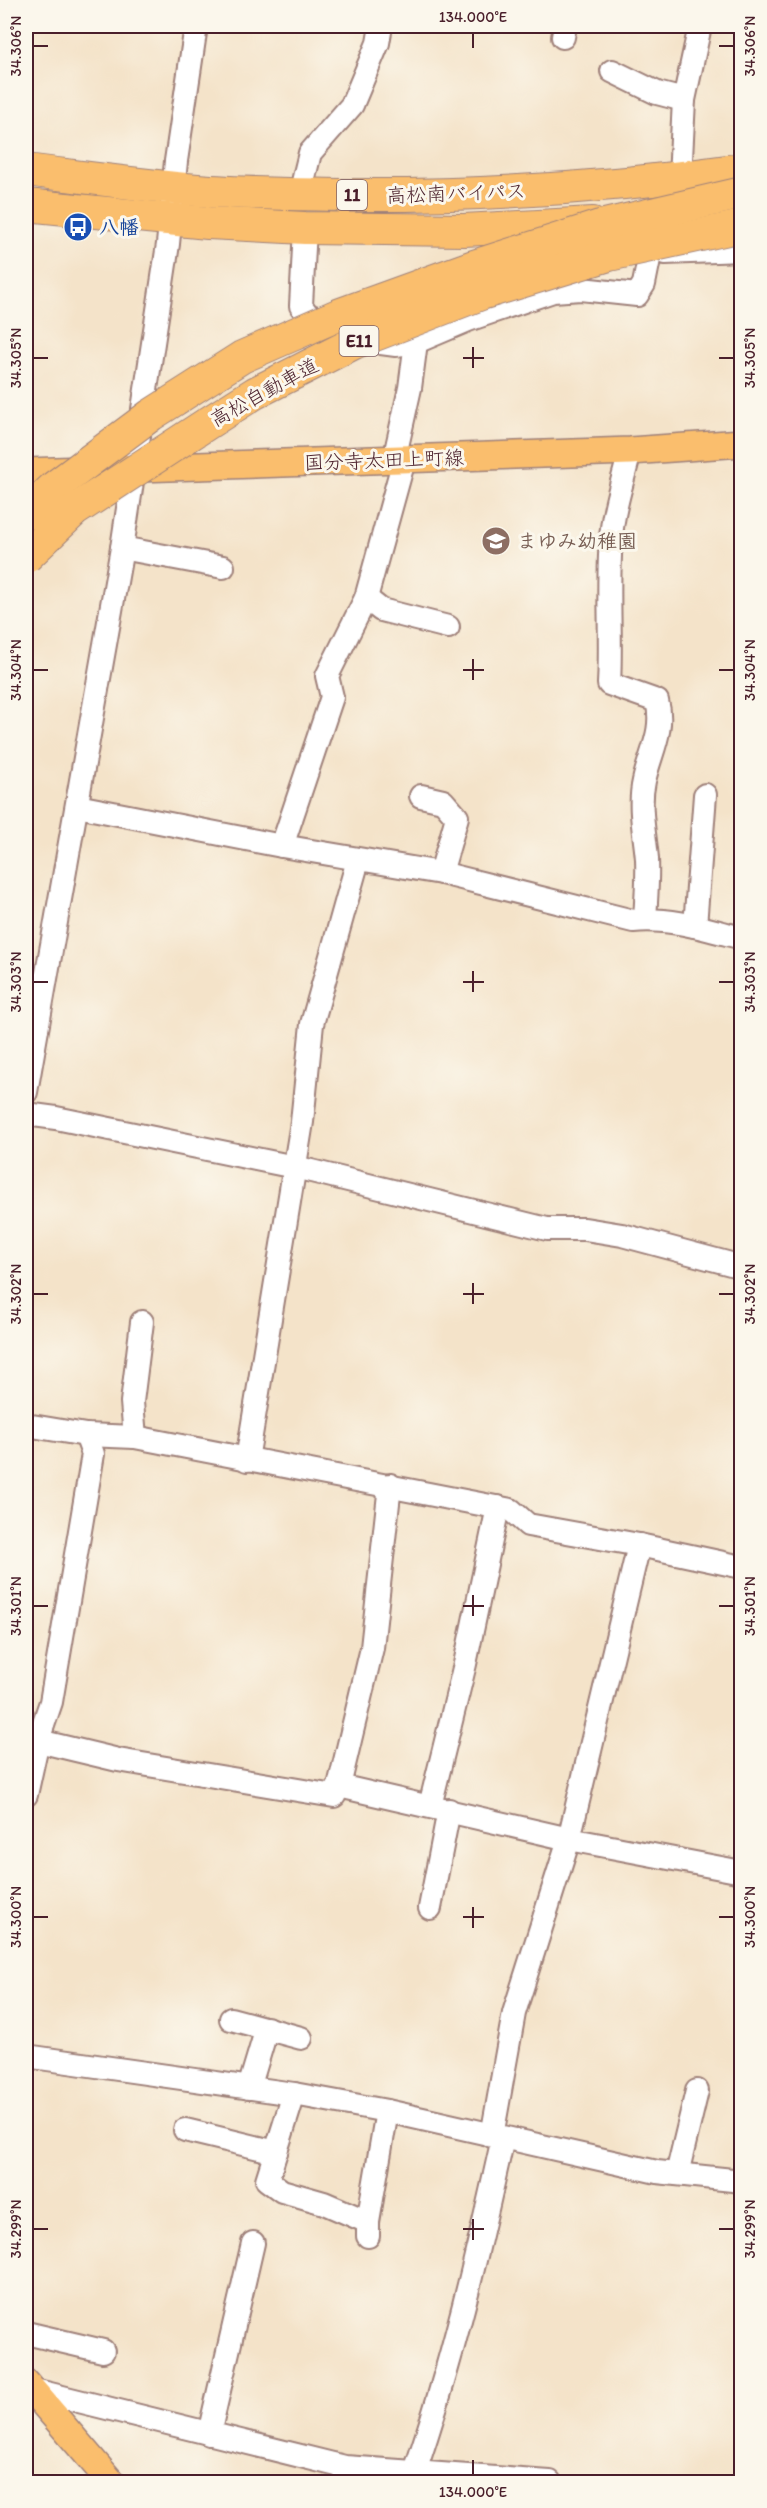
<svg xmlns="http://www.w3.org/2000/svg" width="767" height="2508" viewBox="0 0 767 2508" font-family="Itim,'Klee One',sans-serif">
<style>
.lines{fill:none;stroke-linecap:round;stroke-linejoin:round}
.minor-casing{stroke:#9f817a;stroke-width:26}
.major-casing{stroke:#9f817a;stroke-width:30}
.highway-casing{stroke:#9f817a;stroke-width:34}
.minor{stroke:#fff;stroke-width:22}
.major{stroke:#fabe6d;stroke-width:27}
.highway{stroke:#fabe6d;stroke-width:32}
.highway-bridge-casing{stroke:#9f817a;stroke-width:34;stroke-linecap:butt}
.highway-bridge{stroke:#fabe6d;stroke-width:32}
.ticks{fill:none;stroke:#4a1f2b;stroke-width:2}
.labels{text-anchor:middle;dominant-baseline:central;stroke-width:6;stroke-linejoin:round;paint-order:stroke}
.shield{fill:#fbf7ec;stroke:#7f6065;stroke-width:1.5}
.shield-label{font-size:18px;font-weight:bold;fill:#4a1f2b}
.street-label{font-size:20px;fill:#4a1f2b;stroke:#fbf7ec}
.transit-label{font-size:20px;font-weight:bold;fill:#164399;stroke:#fbf7ec;text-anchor:start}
.education-label{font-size:20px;font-weight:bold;fill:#785e54;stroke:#fbf7ec;text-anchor:start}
.neatline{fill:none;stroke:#4a1f2b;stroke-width:2}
.ticks-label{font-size:15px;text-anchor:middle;fill:#4a1f2b}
</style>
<rect width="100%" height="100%" fill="#fbf7ec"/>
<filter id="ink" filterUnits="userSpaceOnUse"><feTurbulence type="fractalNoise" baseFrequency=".0167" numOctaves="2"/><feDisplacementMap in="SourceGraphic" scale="12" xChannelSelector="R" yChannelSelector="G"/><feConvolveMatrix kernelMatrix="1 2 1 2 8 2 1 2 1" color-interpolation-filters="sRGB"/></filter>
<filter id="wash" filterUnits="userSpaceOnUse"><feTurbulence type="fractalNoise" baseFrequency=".008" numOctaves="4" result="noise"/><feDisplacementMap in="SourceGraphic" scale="24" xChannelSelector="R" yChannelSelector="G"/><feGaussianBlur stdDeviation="1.35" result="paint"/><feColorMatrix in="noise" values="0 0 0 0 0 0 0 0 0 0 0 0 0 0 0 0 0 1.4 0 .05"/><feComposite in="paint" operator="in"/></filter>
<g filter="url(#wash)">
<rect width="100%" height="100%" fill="#f4e3c9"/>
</g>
<g filter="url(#ink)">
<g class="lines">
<g class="minor-casing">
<g id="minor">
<path d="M563,37l2,-11"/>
<path d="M612,71l45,22 27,7"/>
<path d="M680,178l4,-78 16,-74"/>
<path d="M300,194l10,-41 42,-48 26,-62 3,-17"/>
<path d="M305,228l-4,78 7,9 24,9"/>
<path d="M665,253l77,-3"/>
<path d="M366,337l15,6 15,2 20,-3 52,-22 85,-29 28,-2 56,6 7,-11 6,-30"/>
<path d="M630,451c-6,26 -15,51 -18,77 -6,52 0,104 -3,156l48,17c8,29 -7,52 -13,80 -6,26 1,53 3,78 1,20 -1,41 -2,61"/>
<path d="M394,460l16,-72 6,-46"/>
<path d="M122,548l101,19"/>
<path d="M366,598l15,12 67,17"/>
<path d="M421,796l22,5 14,16 -16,56"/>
<path d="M77,806l205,40 159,27 192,48c36,-4 74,8 109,17"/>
<path d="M282,846l50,-149 -5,-21 39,-78 38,-138"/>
<path d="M695,926l10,-131"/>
<path d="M26,1092l96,-544 46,-304 8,-83 20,-135"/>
<path d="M26,1114l30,4 239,49 252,62h38l37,6 120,32"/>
<path d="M26,1425l60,10 49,2 376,73 17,15 111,20 103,22"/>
<path d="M135,1437l-3,-35 10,-80"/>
<path d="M247,1460l55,-338 10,-98 46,-164"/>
<path d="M26,1738l92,22 216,36 5,-10 230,53 173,33"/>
<path d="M339,1786l33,-138 18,-163"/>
<path d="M26,1795l12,-55 13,-38 42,-248 -7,-19"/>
<path d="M430,1806l35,-142 33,-157"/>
<path d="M430,1908l19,-98"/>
<path d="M231,2019l70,19"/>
<path d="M26,2056l268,38 93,17 270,61 85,9"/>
<path d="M249,2088l18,-60"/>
<path d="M294,2094l-27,86 15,11 42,12 44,19"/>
<path d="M185,2130l91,22"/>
<path d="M492,2136l22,-123 55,-174 70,-294"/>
<path d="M677,2174l20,-83"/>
<path d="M368,2236v-14l19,-111"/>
<path d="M26,2333l77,18"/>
<path d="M30,2389l315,78 205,15"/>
<path d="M209,2434l44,-191"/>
<path d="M414,2474c38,-110 64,-223 89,-336"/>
</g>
</g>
<g class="major-casing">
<g id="major">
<path d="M26,472l604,-21 112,-8"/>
<path d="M26,2383l85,99"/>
</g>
</g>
<g class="highway-casing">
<g id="highway">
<path d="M26,170c57,7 114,15 171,20 50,4 100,4 150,5 132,1 264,-7 395,-26"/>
<path d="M26,205l182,18 97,5 159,2 129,-7"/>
</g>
</g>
<use href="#minor" class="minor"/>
<use href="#major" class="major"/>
<use href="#highway" class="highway"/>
<g class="highway-bridge-casing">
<g id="highway-bridge">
<path d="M26,514l27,-26 98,-73 91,-58 96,-42 133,-48 129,-41 142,-33"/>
<path d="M26,557l49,-47 133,-87 47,-30 99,-50 127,-49 128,-39 133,-29"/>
</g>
</g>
<use href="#highway-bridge" class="highway-bridge"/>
</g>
</g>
<path class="ticks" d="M473,33v15M33,46h15M719,46h15M473,347v21M33,358h15M463,358h21M719,358h15M473,659v21M33,670h15M463,670h21M719,670h15M473,971v21M33,982h15M463,982h21M719,982h15M473,1283v21M33,1294h15M463,1294h21M719,1294h15M473,1595v21M33,1606h15M463,1606h21M719,1606h15M473,1907v21M33,1917h15M463,1917h21M719,1917h15M473,2219v21M33,2229h15M463,2229h21M719,2229h15M473,2460v15"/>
<defs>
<g id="bus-disc" transform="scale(1.5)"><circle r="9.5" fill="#1a4fb4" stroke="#fbf7ec"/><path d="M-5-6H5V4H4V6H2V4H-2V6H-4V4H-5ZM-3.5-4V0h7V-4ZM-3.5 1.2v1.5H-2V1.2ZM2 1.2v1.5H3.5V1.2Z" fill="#fff"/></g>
<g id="school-disc" transform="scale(1.5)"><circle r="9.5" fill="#8d6e63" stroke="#fbf7ec"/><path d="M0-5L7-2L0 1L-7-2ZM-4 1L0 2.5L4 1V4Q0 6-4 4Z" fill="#fff"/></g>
</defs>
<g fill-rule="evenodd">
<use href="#bus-disc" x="78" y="227"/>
<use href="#school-disc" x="496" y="541"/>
</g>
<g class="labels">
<g class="shield">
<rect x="337" y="180" width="30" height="30" rx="4.5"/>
<rect x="339.5" y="326" width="39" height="30" rx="4.5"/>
</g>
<g class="shield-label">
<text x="352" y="195">11</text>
<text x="359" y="341">E11</text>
</g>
<g class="street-label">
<text transform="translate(456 193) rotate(-2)">高松南バイパス</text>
<text transform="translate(264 392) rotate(-29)">高松自動車道</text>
<text transform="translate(384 460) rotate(-2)">国分寺太田上町線</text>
</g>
<g class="transit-label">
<text x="99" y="227">八幡</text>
</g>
<g class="education-label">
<text x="517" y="541">まゆみ幼稚園</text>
</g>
</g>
<rect width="767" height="2508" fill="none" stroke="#fbf7ec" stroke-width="66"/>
<rect x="33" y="33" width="701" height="2442" class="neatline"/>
<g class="ticks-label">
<text x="473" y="22">134.000°E</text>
<text transform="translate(16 46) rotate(-90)" y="5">34.306°N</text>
<text transform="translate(750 46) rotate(-90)" y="5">34.306°N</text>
<text transform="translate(16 358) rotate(-90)" y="5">34.305°N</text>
<text transform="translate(750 358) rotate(-90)" y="5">34.305°N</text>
<text transform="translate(16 670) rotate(-90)" y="5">34.304°N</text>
<text transform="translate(750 670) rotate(-90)" y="5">34.304°N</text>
<text transform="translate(16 982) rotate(-90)" y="5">34.303°N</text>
<text transform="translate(750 982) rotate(-90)" y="5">34.303°N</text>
<text transform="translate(16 1294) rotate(-90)" y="5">34.302°N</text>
<text transform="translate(750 1294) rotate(-90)" y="5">34.302°N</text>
<text transform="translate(16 1606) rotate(-90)" y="5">34.301°N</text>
<text transform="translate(750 1606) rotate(-90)" y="5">34.301°N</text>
<text transform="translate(16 1917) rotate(-90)" y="5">34.300°N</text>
<text transform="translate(750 1917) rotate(-90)" y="5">34.300°N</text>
<text transform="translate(16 2229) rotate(-90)" y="5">34.299°N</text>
<text transform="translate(750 2229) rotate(-90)" y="5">34.299°N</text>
<text x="473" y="2497">134.000°E</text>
</g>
</svg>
